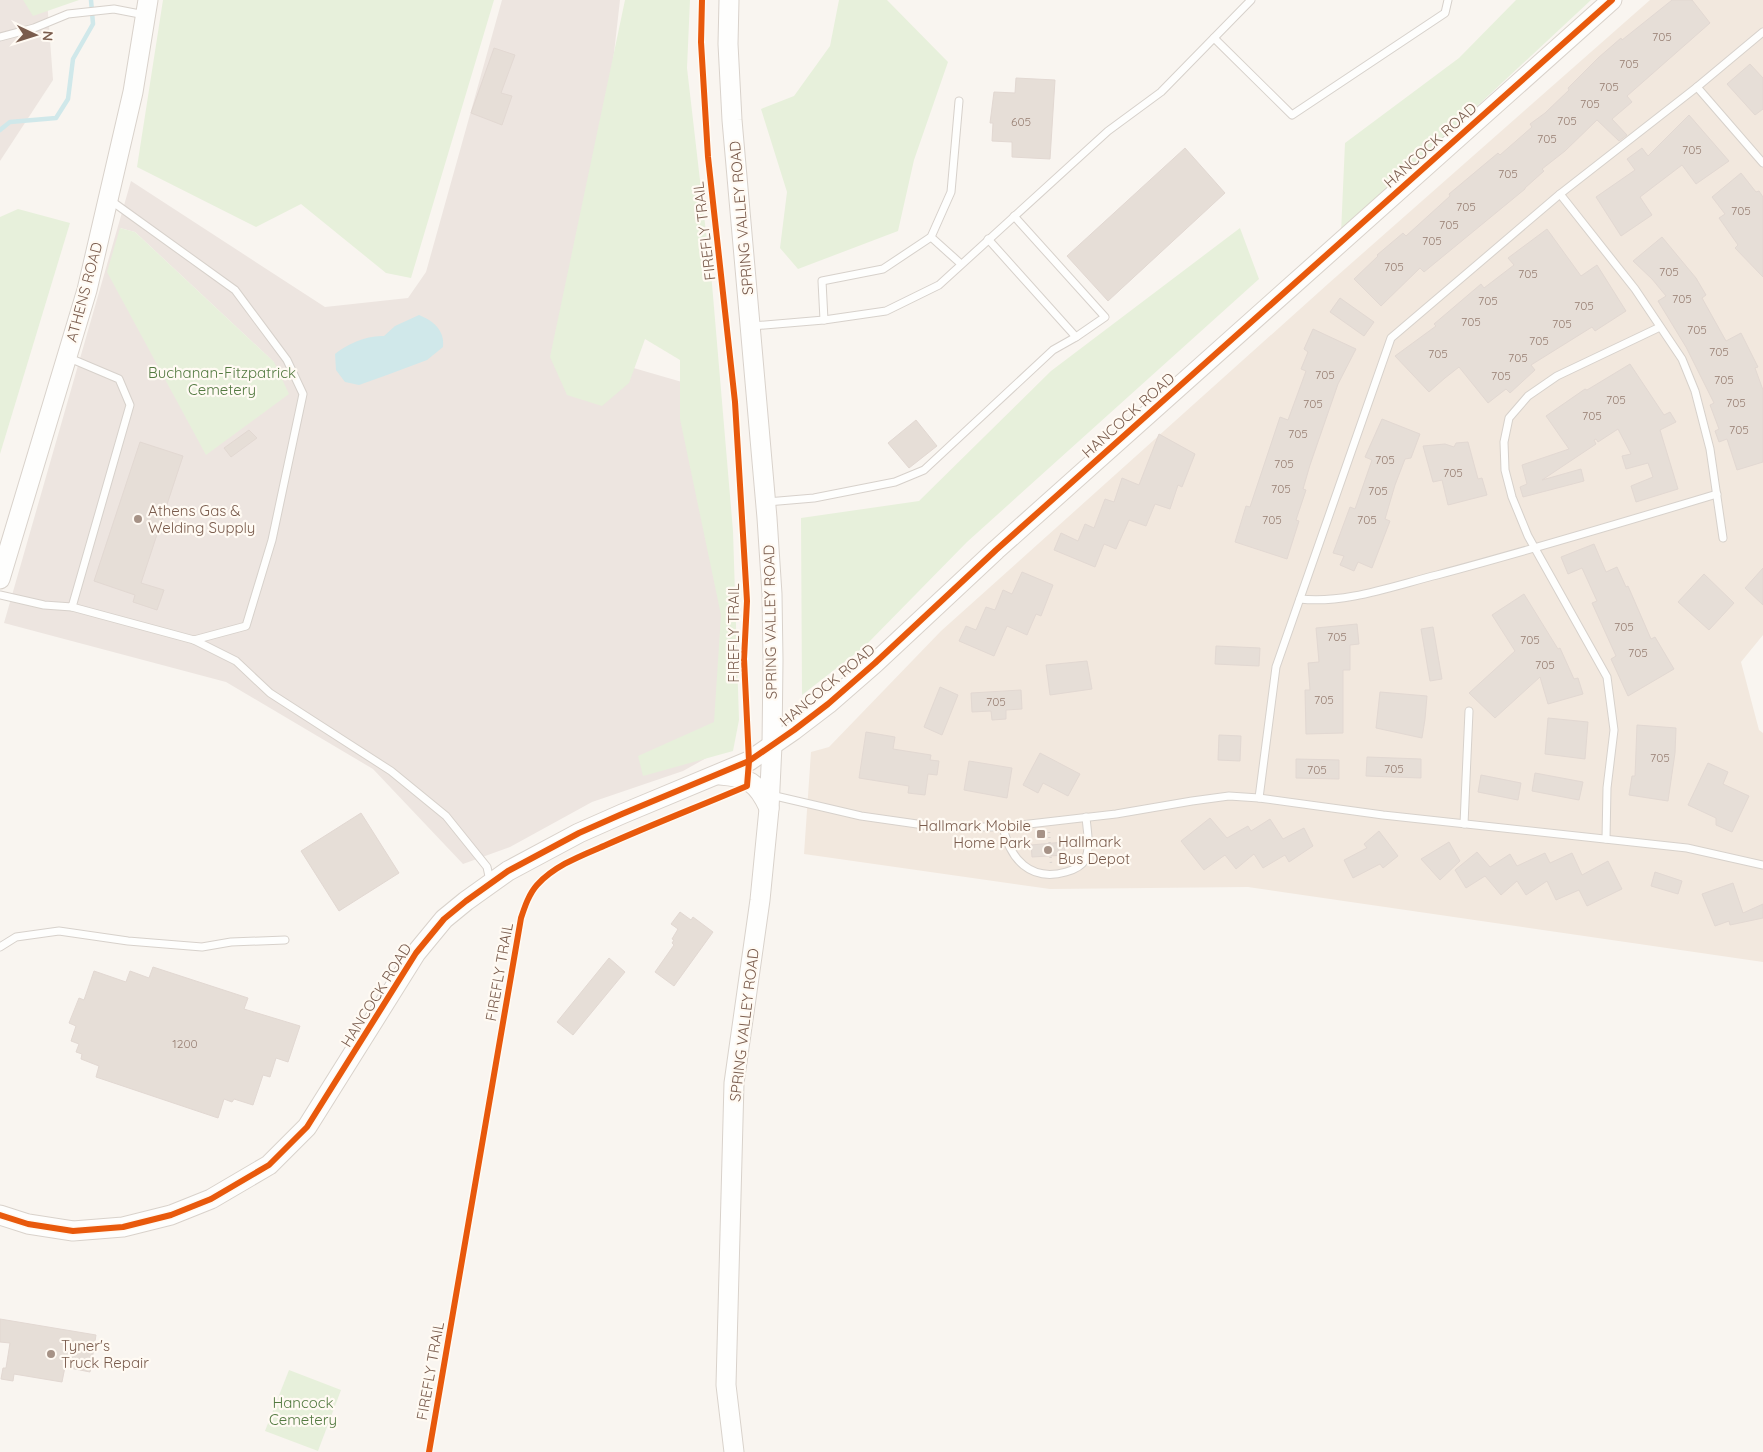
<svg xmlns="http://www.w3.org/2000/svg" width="1763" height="1452" viewBox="0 0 1763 1452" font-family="Quicksand,sans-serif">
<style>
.residential{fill:#f2e8de}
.industrial{fill:#ede5e0;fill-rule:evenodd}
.green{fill:#e7f0db}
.water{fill:#d0e8ea}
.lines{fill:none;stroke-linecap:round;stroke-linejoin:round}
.stream{stroke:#d0e8ea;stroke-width:4.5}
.building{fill:#e6ded7;stroke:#e2d8d2}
.lane-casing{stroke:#d7d1cb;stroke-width:9}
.secondary-casing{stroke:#d9d2cb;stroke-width:21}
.path{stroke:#dcd5d0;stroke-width:2.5;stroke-dasharray:1 4;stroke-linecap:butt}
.lane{stroke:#fefefd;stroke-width:7}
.secondary{stroke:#fefefd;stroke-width:19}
.cycleway-casing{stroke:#fffaf3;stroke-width:9}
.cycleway{stroke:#e8590c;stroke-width:6}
.poi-dot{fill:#a69286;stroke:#fffaf3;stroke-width:2}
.labels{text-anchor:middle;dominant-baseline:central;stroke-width:4.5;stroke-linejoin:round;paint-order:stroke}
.number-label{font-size:12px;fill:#977e72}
.street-label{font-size:15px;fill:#7a5c4d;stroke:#fffaf3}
.park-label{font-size:15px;fill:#537a41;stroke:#fffaf3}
.poi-label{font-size:15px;fill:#7a5c4d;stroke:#fffaf3;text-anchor:start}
</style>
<rect width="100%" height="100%" fill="#f9f5f0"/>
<path class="residential" d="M1650,0h113v635l-22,27 18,68 4,3v229l-515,-75 -198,2 -246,-35 7,-102 18,-5 112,-116 388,-348z"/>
<g class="industrial">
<path d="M0,0h47l6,80 -53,81z"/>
<path d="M502,0h118l-6,53 -39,298 138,40 19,192 -13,168 -36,20 -91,31 -82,45 -47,17 -90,-95 -147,-87 -222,-59 127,-442 194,126 83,-9 18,-26zM120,228l15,4 139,130z"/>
</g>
<g class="green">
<path d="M23,0h56l-46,16z"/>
<path d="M163,0h331l-83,278 -25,-5 -85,-69 -45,23 -119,-60z"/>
<path d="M625,0h65l-3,68 25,216 21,247 6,189 -6,31 -90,25 -5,-20 76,-34 7,-107 -41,-196v-59l-35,-21 -16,44 -27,23 -35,-11 -17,-38z"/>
<path d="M839,0h48l61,62 -34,98 -16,71 -100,38 -18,-21 7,-56 -26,-83 33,-13 36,-50z"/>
<path d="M1516,0h75l-250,233 4,-90 114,-85z"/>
<path d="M18,209l52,14 -70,231v-237z"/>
<path d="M120,228l15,4 139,130 15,32 -83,61 -99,-183z"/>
<path d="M1240,228l19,51 -292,263 -102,104 -63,49 -1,-177 118,-17 132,-130z"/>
<path d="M289,1370l52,20 -23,61 -53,-20z"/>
</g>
<path class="water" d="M419,315c15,6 26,16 24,32l-16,13 -40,15 -28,10 -14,-3 -9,-12 -1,-16c12,-10 32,-19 49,-18l11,-10z"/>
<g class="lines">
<path class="stream" d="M0,130l10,-8 46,-4 12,-19 5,-40 20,-35 -2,-24"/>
</g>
<g class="building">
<path d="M1672,0h20l18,23 -83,73 5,6 -20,17 15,16 -8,6 -22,-21 -32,31 -23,18 2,2 -19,17v1l-101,83 -4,-4 -39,38 -27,-27 24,-23 -1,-1 26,-22 3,3 44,-40 -1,-2 49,-41 2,2 32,-28 -2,-3 15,-11 24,-23 -1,-2 30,-30 23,-20 1,2z"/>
<path d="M494,48l21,7 -14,38 11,3 -10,29 -31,-12z"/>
<path d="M1750,64l13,14v31l-8,6 -28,-31z"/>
<path d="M1016,78l39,2 -5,79 -38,-2v-15l-20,-1 1,-18h-3l4,-31 21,1z"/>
<path d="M1689,115l40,46 -33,23 -14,-19 -42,32 12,18 -31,21 -25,-39 39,-27 -8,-11 15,-11 6,8z"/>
<path d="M1185,148l40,45 -117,108 -41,-45z"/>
<path d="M1741,173l15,19 3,-1 4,6v80l-28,-29 3,-3 -19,-27 6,-4 -13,-17z"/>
<path d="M1547,229l34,47 16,-11 29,46 -31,20 -3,-4 -61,38 4,5 -25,23 -4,-4 -18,14 -29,-36 -14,11 -16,14 -34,-36 41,-30 -2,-2 47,-40 3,4 30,-23 -6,-7z"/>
<path d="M1662,237l34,41 10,17 -4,3 24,43 15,-8 17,34 -3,1 8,22v72l-26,8 -10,-31 -8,3 -4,-11 4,-2 -9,-24 4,-2 -28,-56 -28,-46 8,-5 -14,-17 -19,-18z"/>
<path d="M1340,298l34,24 -10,14 -34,-24z"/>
<path d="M1313,329l43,20 -18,35 -28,81 -7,24 3,1 -10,30 3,1 -12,38 -52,-17 11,-36 4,1 30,-90 8,3 18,-49 -5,-2 7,-17 -4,-3z"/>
<path d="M1630,364l34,51 6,-3 6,10 -16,8 18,59 -42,13 -5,-16 22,-9 -5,-14 -22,6 -4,-13 9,-2 -13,-25 -20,13 -2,-3 -2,1 2,4 -54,36 39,-11 3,12 -61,16 -3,-10 7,-3 -5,-19 47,-16 -23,-33 39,-27 2,1z"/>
<path d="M1382,419l38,15 -9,24 -6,1 -10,26 -10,34 5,2 -18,47 -14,-6 -4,9 -14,-6 4,-9 -11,-3 17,-46 5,2 17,-49 -7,-3z"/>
<path d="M916,420l21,26 -28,22 -21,-25z"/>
<path d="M249,430l8,8 -26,19 -7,-9z"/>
<path d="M1159,434l36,20 -13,33 -4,-2 -8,24 -15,-5 -9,22 -17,-6 -13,29 -12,-5 -9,23 -41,-17 7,-17 17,8 7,-17 9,4 11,-29 9,3 8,-24 17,7z"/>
<path d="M140,442l43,14 -42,127 23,7 -7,20 -24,-8 2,-7 -41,-14z"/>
<path d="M1468,442l10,37 4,-1 5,17 -39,10 -6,-25 -9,2 -10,-36 22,-2 9,3 2,-4z"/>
<path d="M1594,544l12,28 11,-5 9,20 2,-1 23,53 4,-2 19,32 -46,27 -17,-37 5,-3 -24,-53 5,-2 -15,-33 -14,6 -7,-17z"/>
<path d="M1763,568v37l-18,-17z"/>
<path d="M1022,572l31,13 -12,31 -5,-2 -9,21 -20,-9 -13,30 -35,-15 7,-15 10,4 10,-23 9,3 8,-20 9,4z"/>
<path d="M1704,574l30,29 -25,27 -31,-28z"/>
<path d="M1524,594l34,55 2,-1 14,31 4,-1 5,16 -35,10 -8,-27 -45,41 -26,-25 46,-42 -23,-36z"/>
<path d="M1357,624l2,20 -9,1v25h-7v63l-37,1 -1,-44h5l-2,-27 11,-1 -3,-34z"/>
<path d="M1433,627l9,52 -12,2 -9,-52z"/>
<path d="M1216,646l44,2 -1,18 -44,-2z"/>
<path d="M1087,661l5,28 -42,6 -4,-30z"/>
<path d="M940,687l18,8 -16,40 -18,-8z"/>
<path d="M1021,690l1,19 -16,1v9l-14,1 -1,-9 -19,1 -1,-19z"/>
<path d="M1380,692l47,4 -2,23 -3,19 -46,-10z"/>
<path d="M1548,718l40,4 -3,37 -40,-5z"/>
<path d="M1637,725l39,3 -1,25 -7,48 -39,-6 3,-19h3z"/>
<path d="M866,732l29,5 -2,12 38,6 -1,5 9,1 -2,14 -9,-1 -3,21 -17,-2 1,-7 -50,-8z"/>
<path d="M1219,735l22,1 -1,25 -22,-1z"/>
<path d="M1040,753l40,21 -12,22 -25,-13 -5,10 -15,-8z"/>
<path d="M1367,757l54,2v19l-55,-2z"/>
<path d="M1296,759l43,1v19l-43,-1z"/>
<path d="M969,761l43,7 -5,30 -43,-8z"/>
<path d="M1708,763l20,9 -5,12 26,12 -17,36 -16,-7v-7l-28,-13z"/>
<path d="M1535,773l48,9 -4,18 -47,-9z"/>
<path d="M1481,775l40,8 -3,17 -40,-8z"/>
<path d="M361,813l38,60 -60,38 -38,-60z"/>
<path d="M1210,818l17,20 21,-12 3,5 19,-12 13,20 21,-11 9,18 -24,16 -4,-7 -22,13 -9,-14 -18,15 -11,-14 -21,15 -23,-29z"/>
<path d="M1379,831l19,25 -15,12 -3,-4 -27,14 -9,-18 23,-12 -3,-4z"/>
<path d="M1064,842l1,13 -33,2 -1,-12z"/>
<path d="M1449,842l11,19 -20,19 -19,-21z"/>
<path d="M1477,852l13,15 20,-13 7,12 28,-13 5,10 22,-10 10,22 26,-14 14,28 -35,17 -8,-16 -23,10 -9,-19 -21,14 -9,-14 -16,14 -16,-19 -19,12 -11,-18z"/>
<path d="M1655,872l27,9 -4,13 -27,-8z"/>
<path d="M1733,883l10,30 20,-9v14l-33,7 -1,-4 -14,5 -13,-32z"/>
<path d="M680,912l11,8 2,-3 20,15 -39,54 -19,-14 19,-27 -2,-2 2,-3 -2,-1 6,-10 -7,-5z"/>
<path d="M609,958l16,14 -52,63 -16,-13z"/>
<path d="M153,967l95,31 -4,11 56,17 -12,36 -12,-4 -6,19 -7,-2 -10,30 -19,-6 -2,3 -8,-3 -6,19 -122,-41 3,-11 -18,-7 1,-5 -6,-2 3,-8 -8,-3 5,-15 -7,-3 10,-25 5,2 10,-29 32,11 4,-11 19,7z"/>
<path d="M0,1319l96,16 -6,37 -25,-5 -3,15 -48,-8 -1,7 -12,-2 2,-11h3l4,-25 -10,-1z"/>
</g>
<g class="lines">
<g class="lane-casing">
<g id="lane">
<path d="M0,37l34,-9 34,-14 46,-5 31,6"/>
<path d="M1214,38l78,77 153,-102 3,-13"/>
<path d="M1697,87l66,76"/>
<path d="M1560,194l75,95 47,70 13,32 15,58 13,89"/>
<path d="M931,237l30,27"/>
<path d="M988,239l88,98"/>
<path d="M824,320l-2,-39 61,-12 48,-32 20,-45 8,-91"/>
<path d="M752,326l72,-6 62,-9 53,-26 169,-154 53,-39 90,-92"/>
<path d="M767,502l47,-4 81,-16 29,-12 129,-120 23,-13 29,-20 -91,-101"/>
<path d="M0,595l44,10 28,2 58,-202 -11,-26 -52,-22"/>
<path d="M1300,599c45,5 93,-13 137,-24 94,-25 187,-53 280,-81"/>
<path d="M72,607l122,33 52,-14 26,-86 31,-146 -16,-34 -52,-70 -125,-90"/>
<path d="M194,640l42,21 34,32 121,78 55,45 41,51 3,14"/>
<path d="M771,795l90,21 77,11h65l113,-13 76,-13 37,-5 30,2 124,17 304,33 76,17"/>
<path d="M1259,798l17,-131 115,-329 169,-144 137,-107 66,-55"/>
<path d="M1464,824l5,-113"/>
<path d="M1003,827c7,32 27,55 63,45 7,-2 15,-5 19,-12 6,-13 2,-29 1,-43"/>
<path d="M1606,839l1,-51 7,-58 -7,-53 -79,-141 -16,-39 -7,-27 -1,-28 5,-24 19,-22 29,-20 103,-49"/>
<path d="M0,947l16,-10 43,-6 69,10 74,6 29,-5 54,-2"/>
</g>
</g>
<g class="secondary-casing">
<g id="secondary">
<path d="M729,0l-1,44 4,76 35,398 5,76 1,66 -1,85 -3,64 -9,91 -26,183 -8,302 8,67"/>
<path d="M0,579l87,-289 46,-198 15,-92"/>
<path d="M720,775c28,2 37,7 49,33"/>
<path d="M0,1215l28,9 45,7 50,-4 48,-12 40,-16 58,-34 38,-38 109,-174 28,-34 22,-18 42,-30 71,-38 43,-19 127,-53 45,-31 34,-26 47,-41 121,-113 616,-550"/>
</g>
</g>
<g class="path">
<path d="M735,402l5,7"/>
<path d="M738,449l4,-7"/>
<path d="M1049,832l2,32"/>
</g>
<use href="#lane" class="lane"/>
<use href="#secondary" class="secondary"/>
<g class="cycleway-casing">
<g id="cycleway">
<path d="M0,1215l28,9 45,7 50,-4 48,-12 40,-16 58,-34 38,-38 109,-174 28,-34 22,-18 42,-30 71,-38 43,-19 127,-53 45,-31 34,-26 47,-41 121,-113 616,-550"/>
<path d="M429,1452l92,-534c4,-12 8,-24 16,-33 18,-20 46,-30 69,-40 47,-21 94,-39 141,-59l2,-25 -5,-102 3,-58 -12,-199 -27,-245 -7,-115 1,-42"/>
</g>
</g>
<use href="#cycleway" class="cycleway"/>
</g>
<g class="poi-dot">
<circle cx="138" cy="519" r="5"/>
<rect x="1036" y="829" width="10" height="10" rx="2.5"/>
<circle cx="1048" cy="850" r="5"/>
<circle cx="51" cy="1354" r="5"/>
</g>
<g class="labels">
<g class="number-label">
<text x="1662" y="36">705</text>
<text x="1629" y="63">705</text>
<text x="1609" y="86">705</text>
<text x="1590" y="103">705</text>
<text x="1567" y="120">705</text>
<text x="1021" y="121">605</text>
<text x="1547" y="138">705</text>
<text x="1692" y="149">705</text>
<text x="1508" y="173">705</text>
<text x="1466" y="206">705</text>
<text x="1741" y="210">705</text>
<text x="1449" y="224">705</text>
<text x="1432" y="240">705</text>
<text x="1394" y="266">705</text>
<text x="1669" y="271">705</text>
<text x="1528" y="273">705</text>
<text x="1682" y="298">705</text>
<text x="1488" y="300">705</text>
<text x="1584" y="305">705</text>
<text x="1471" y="321">705</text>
<text x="1562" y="323">705</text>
<text x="1697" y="329">705</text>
<text x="1539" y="340">705</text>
<text x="1719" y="351">705</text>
<text x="1438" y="353">705</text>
<text x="1518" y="357">705</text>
<text x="1325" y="374">705</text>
<text x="1501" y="375">705</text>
<text x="1724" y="379">705</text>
<text x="1616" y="399">705</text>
<text x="1736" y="402">705</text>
<text x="1313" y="403">705</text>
<text x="1592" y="415">705</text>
<text x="1739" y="429">705</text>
<text x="1298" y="433">705</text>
<text x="1385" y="459">705</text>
<text x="1284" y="463">705</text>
<text x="1453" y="472">705</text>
<text x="1281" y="488">705</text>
<text x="1378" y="490">705</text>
<text x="1272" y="519">705</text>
<text x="1367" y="519">705</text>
<text x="1624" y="626">705</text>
<text x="1337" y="636">705</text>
<text x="1530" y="639">705</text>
<text x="1638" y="652">705</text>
<text x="1545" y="664">705</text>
<text x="1324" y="699">705</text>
<text x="996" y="701">705</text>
<text x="1660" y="757">705</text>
<text x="1394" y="768">705</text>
<text x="1317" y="769">705</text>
<text x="185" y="1043">1200</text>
</g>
<g class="street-label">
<text transform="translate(1430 145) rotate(-42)">HANCOCK ROAD</text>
<text transform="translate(741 218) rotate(-95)">SPRING VALLEY ROAD</text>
<text transform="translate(704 231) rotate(-97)">FIREFLY TRAIL</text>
<text transform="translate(84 292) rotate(-75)">ATHENS ROAD</text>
<text transform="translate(1128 415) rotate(-42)">HANCOCK ROAD</text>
<text transform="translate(770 622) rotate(-91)">SPRING VALLEY ROAD</text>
<text transform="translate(733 633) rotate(-90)">FIREFLY TRAIL</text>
<text transform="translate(827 685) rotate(-40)">HANCOCK ROAD</text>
<text transform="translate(499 972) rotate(-80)">FIREFLY TRAIL</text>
<text transform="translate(376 995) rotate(-58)">HANCOCK ROAD</text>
<text transform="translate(744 1025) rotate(-83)">SPRING VALLEY ROAD</text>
<text transform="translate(430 1371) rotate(-80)">FIREFLY TRAIL</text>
</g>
<g class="park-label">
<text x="222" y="372">Buchanan-Fitzpatrick<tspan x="222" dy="17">Cemetery</tspan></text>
<text x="303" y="1402">Hancock<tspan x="303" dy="17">Cemetery</tspan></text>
</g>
<g class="poi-label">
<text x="148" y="510">Athens Gas &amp;<tspan x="148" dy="17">Welding Supply</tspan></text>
<text x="1031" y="825" text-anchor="end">Hallmark Mobile<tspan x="1031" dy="17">Home Park</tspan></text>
<text x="1058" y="841">Hallmark<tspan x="1058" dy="17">Bus Depot</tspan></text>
<text x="61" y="1345">Tyner's<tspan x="61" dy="17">Truck Repair</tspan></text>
</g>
</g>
<g transform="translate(35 35) rotate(94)" stroke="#fffaf3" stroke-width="4" paint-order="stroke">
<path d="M0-4L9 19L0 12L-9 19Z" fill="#7a5c4d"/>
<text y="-8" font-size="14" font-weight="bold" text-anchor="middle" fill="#7a5c4d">N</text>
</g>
</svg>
